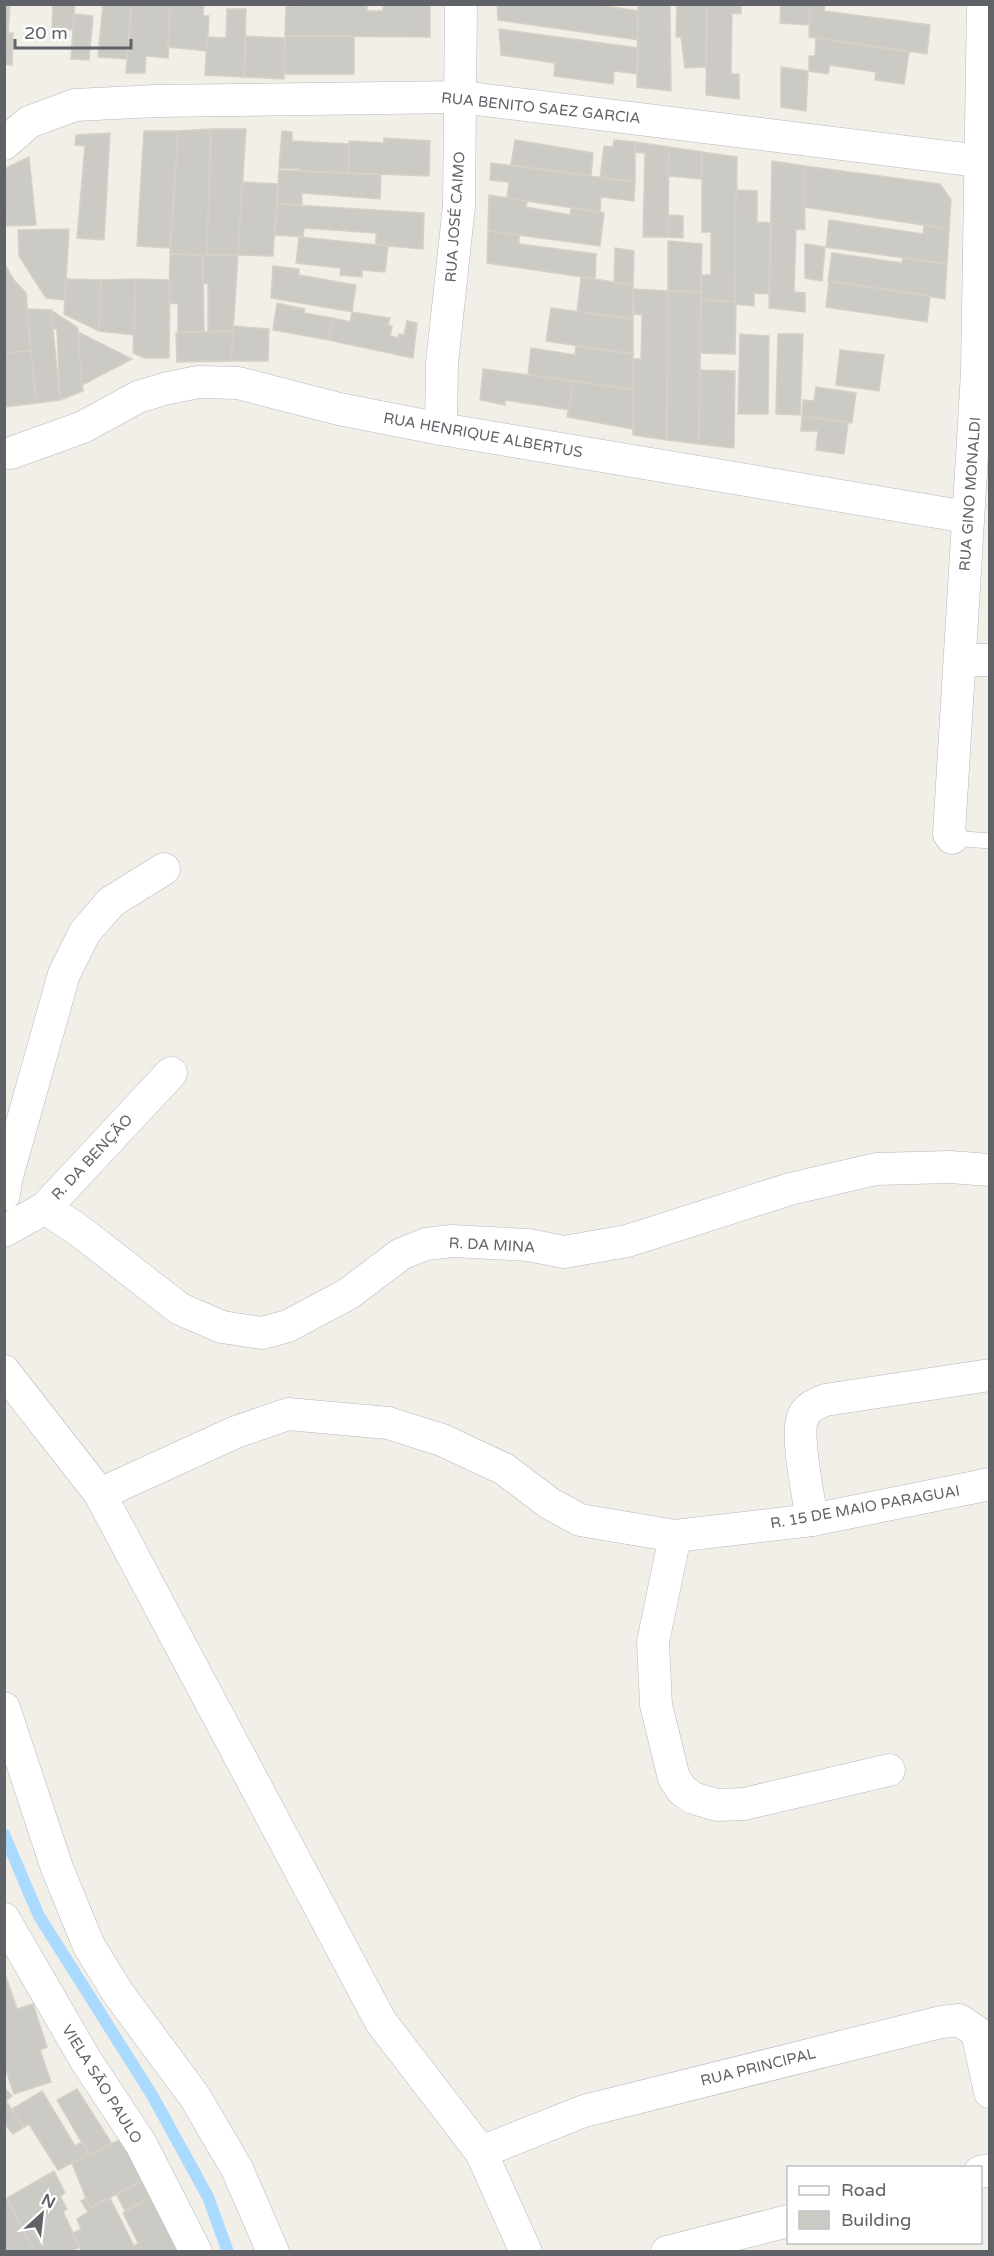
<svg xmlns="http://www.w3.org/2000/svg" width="994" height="2256" viewBox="0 0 994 2256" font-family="'Varela Round',sans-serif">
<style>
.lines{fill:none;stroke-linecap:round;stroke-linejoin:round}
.stream{stroke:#aadaff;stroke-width:12}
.building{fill:#cccac5;stroke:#d6d1c6;stroke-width:1.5}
.lane-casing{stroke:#b5b8bc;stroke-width:16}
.street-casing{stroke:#b5b8bc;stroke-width:33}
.lane{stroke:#fff;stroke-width:15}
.street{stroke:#fff;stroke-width:32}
.labels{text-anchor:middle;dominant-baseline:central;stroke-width:4.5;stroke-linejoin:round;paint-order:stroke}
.street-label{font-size:15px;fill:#5f6368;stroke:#fff}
</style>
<rect width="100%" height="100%" fill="#f1efe8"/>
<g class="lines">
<path class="stream" d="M4,1834l35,82 113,179 56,102 20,55"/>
</g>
<g class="building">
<path d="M4,4h6l-2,29h5l-1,32 -8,-1z"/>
<path d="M53,4h22l-2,26 -21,-2z"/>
<path d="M103,4h28l-4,55 -29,-2z"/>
<path d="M132,4h38l-2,54 -22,-2 -1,17h-19z"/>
<path d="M170,4h34l-1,12h6l-2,35 -39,-4z"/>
<path d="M367,4v7h16v-7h47v33l-145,-1 1,-30z"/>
<path d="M497,4h96l45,7v29l-140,-20z"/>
<path d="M638,4h32l1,87 -34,-4z"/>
<path d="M677,4h30l-1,63 -21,1 -4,-31h-5z"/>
<path d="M707,4h34v10l-9,-1 -1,61h8v25l-33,-4z"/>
<path d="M781,4h29v21l-30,-2z"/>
<path d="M810,4h15l-1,7 106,14 -3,29 -118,-17z"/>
<path d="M227,9h19l-2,68 -39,-2 2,-38 19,1z"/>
<path d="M74,14l19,2 -4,44 -18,-1z"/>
<path d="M499,29l139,19 -1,26 -23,-3 -1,13 -59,-8 1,-13 -54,-8z"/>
<path d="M246,36l39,2 -1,41 -40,-2z"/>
<path d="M285,36h69v38h-70z"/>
<path d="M816,38l93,14 -5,32 -29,-4 1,-8 -46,-7 -2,9 -19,-3v-15h6z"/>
<path d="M781,67l27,4 -2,40 -25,-4z"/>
<path d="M211,129l-4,126 -37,-1 8,-123z"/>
<path d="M211,129h35l-8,126h-31z"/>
<path d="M144,131h34l-8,117 -33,-2z"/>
<path d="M282,131l10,1v9l57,3v29l-50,-2 1,-2 -21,-1z"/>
<path d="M110,133l-6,107 -27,-2 8,-92 -10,-1 1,-10z"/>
<path d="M384,138l46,3 -1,35 -80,-3v-32l35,2z"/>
<path d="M515,140l78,13 -2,23 -80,-11z"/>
<path d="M614,140l21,2v40l-35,-4 4,-32 9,1z"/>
<path d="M635,142l34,5 -1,90h-25l2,-84 -10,-1z"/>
<path d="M669,147l33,5v27l-34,-3z"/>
<path d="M702,152l35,5 -1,145 -35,-2v-25h10v-43h-9z"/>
<path d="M29,157l7,68 -30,1 -2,-57z"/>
<path d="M772,161l32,5 1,64 -9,-1 -2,63 11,1v19l-36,-4z"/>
<path d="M491,163l144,19 -1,19 -33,-4 -1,15 -93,-14 2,-16 -19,-2z"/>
<path d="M804,166l136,18 11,16 -2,29 -145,-22z"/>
<path d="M279,170l102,5 -1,24 -78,-6v12l-25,-1z"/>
<path d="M242,182l36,2 -5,72 -35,-1z"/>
<path d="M736,190l21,1v31l14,1 -2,71 -15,-1v13l-19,-2z"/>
<path d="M489,195l38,6 -1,6 44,8 1,-7 33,5 -4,33 -112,-15z"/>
<path d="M277,204l147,9 -1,36 -47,-4v-12l-72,-5 -1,9 -28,-2z"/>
<path d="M668,215l15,1v22l-15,-1z"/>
<path d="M829,220l94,14 1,-9 25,4 -2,35 -121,-17z"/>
<path d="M69,229l-4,71 -19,-2 -27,-42 -1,-26z"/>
<path d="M488,231l31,4v9l77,10 -1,25 -108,-16z"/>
<path d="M299,237l89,9 -3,26 -23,-2v7l-22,-2 1,-7 -45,-5z"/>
<path d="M668,241l34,3 -1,48 -33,-1z"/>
<path d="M805,244l20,3 -3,34 -17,-3z"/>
<path d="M615,248l19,3 -1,34 -19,-3z"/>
<path d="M832,253l70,10 1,-5 44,6 -2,35 -117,-18z"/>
<path d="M170,254l33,1 1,77h-26v-28l-9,-1z"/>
<path d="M203,255h35l-5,76 -25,1v-49l-5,1z"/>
<path d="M4,263l10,17 12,13 5,58 -27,2z"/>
<path d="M273,266l26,3v6l57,10 -4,27 -81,-14z"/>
<path d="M581,277l52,8v34l-56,-7z"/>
<path d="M66,279l35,1 -2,51 -35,-17z"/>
<path d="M136,279l-2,56 -35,-4 2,-51z"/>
<path d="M136,279l34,1 -1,78h-24l-12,-5z"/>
<path d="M829,281l101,15 -3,26 -101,-15z"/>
<path d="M633,289l35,2 -1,149 -34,-5v-76h8l1,-44 -8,-1z"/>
<path d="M668,291l33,1 -2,152 -32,-4z"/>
<path d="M701,300l35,2 -1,52 -35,-1z"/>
<path d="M277,303l28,6 -1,4 29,5 -5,22 -55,-10z"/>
<path d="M551,308l82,11v35l-87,-13z"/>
<path d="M27,309l24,1 9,90 -24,3z"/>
<path d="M51,310l27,18v4l5,59 -23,9 -3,-71h-4z"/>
<path d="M352,312l38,6 -2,7 4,1 -2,10 9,2v-4l5,1 3,-14 10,2 -4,35 -85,-18 5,-22 17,4z"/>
<path d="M233,326l36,3 -1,32h-37z"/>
<path d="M233,331l-2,30 -54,1 -1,-29z"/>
<path d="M78,332l54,27 -50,26z"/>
<path d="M740,334l29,2 -1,78h-30z"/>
<path d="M778,334h25l-3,81 -24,-1z"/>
<path d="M576,346l57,8v36l-105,-15 3,-27 44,7z"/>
<path d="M840,350l44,5 -5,36 -43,-6z"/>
<path d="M31,351l5,52 -31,4 -1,-54z"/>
<path d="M483,369l91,12 -5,29 -64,-10v5l-25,-5z"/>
<path d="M700,370l35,1 -1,77 -35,-4z"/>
<path d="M574,381l59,9v39l-66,-12z"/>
<path d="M816,387l40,6 -4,30 -50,-7 1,-16 11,1z"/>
<path d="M802,416l46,7 -4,31 -28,-4 2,-19h-17z"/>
<path d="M4,1971l13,38 16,-5 14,43 -7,3 11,32 -37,12 -10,-29z"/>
<path d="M4,2087l8,9 -6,5 18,26 -11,7 -9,-11z"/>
<path d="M77,2089l35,55 -23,11 -32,-55z"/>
<path d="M42,2091l33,55 7,-4 7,13 -31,15 -29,-46 -5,3 -12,-18z"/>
<path d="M123,2138l23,41 -56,29 -18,-45z"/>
<path d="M54,2171l11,22 -5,3 7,13 -4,3 17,35 -10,5h-35l-28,-54z"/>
<path d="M146,2179l10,15 -31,17 -8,-16z"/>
<path d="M7,2198l28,54h-31v-50z"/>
<path d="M86,2198l4,10 20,-10 24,48 5,-3 4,9h-61l-9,-19 8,-4 -4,-10 11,-7 -7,-11z"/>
<path d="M150,2198l31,54h-38l-20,-39z"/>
</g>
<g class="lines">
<g class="lane-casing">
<path id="lane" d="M952,838l38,3"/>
</g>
<g class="street-casing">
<g id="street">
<path d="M4,144l25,-22 46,-17 81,-4 305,-4 518,64"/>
<path d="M441,429l1,-66 17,-157 2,-202"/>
<path d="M11,453l72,-26 55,-30 26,-8 34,-7 40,1 101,26 102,20 526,88"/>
<path d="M961,660h29"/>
<path d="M952,838l-3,-4 28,-461 6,-369"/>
<path d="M4,1195l2,-15 58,-206 21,-42 26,-30 53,-33"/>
<path d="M45,1208l32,21 103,80 42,18 40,6 26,-7 60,-32 53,-40 25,-10 26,-3 76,4 36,7 63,-11 163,-52 86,-20 74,-2 40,3"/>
<path d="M4,1231l41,-23 126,-135"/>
<path d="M4,1371l96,123 281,528 100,130 45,100"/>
<path d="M100,1494l136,-62 52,-18 100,9 54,17 62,29 45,34 31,17 95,16 137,-16 178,-36"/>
<path d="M812,1520c-3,-22 -17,-85 -9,-103 4,-10 13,-13 22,-17l165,-25"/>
<path d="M675,1536l-22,106 3,63 18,73 8,12 11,8 24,7 27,-1 145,-34"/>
<path d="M4,1708l53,160 32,78 29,47 77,104 42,72 36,83"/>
<path d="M4,1919l81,140 56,85 55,108"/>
<path d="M481,2152l103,-41 357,-89 18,-2 18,12 13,60"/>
<path d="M980,2172l10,-2"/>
<path d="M667,2252l121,-31"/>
</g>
</g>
<use href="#lane" class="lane"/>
<use href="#street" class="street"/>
</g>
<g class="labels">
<g class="street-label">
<text transform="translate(541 108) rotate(6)">RUA BENITO SAEZ GARCIA</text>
<text transform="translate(455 217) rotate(-86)">RUA JOSÉ CAIMO</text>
<text transform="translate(483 435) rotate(10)">RUA HENRIQUE ALBERTUS</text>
<text transform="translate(970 494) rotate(-86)">RUA GINO MONALDI</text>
<text transform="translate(92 1157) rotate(-47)">R. DA BENÇÃO</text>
<text transform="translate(492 1245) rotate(3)">R. DA MINA</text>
<text transform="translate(865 1507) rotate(-10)">R. 15 DE MAIO PARAGUAI</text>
<text transform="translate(758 2067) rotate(-14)">RUA PRINCIPAL</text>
<text transform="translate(102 2084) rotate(58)">VIELA SÃO PAULO</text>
</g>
</g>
<rect width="994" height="2256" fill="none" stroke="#5f6368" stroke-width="12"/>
<rect x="787" y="2166" width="195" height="78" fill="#ffffff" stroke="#bfc1c3" stroke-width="1.5"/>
<rect x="799" y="2186" width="30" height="9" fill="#ffffff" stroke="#bfc1c3" stroke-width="1.5"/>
<text x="841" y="2196" font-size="18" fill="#5f6368">Road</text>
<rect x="799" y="2211" width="30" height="18" fill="#cccac5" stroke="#bfc1c3" stroke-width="1.5"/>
<text x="841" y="2226" font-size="18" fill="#5f6368">Building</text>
<g transform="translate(42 2214) rotate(27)" stroke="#ffffff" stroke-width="4.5" paint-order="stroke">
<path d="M0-4.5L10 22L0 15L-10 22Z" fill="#5f6368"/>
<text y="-9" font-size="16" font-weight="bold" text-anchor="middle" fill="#5f6368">N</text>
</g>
<path d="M15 39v9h116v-9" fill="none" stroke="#5f6368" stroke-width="3"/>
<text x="24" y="39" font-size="18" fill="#5f6368" stroke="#ffffff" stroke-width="4.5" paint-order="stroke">20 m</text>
</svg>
